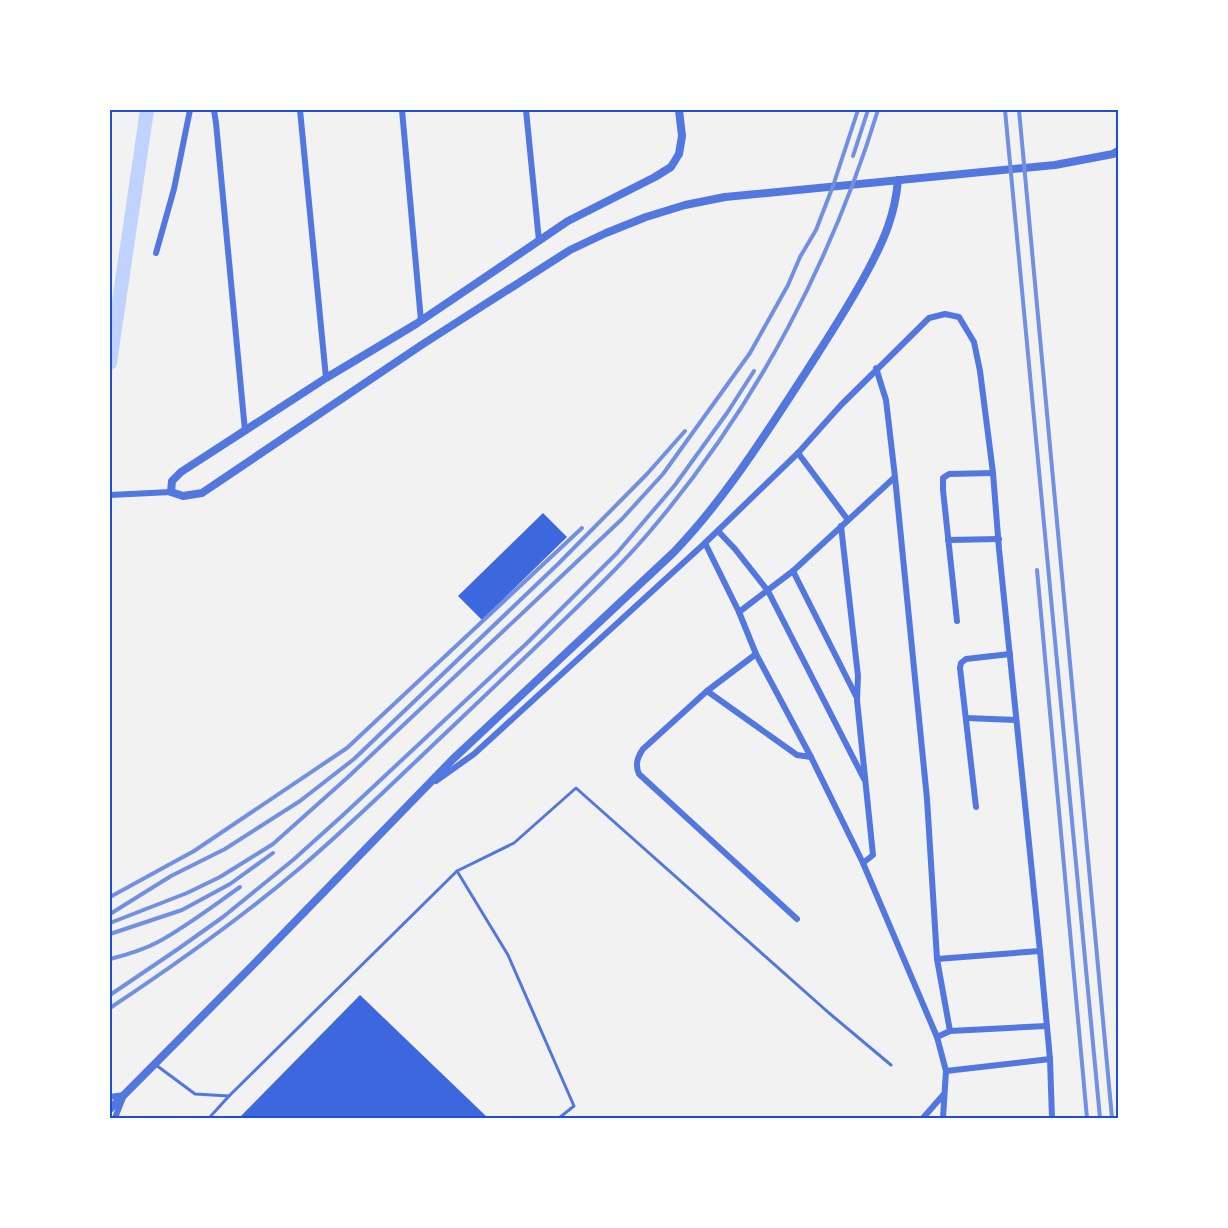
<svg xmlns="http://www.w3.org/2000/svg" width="1228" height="1228" viewBox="0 0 1228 1228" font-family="'PT Sans',sans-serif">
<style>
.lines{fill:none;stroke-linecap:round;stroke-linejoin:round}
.canal{stroke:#bfd3fe;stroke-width:14}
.building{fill:#3d67dc}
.service{stroke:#5277de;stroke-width:3}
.minor{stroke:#5277de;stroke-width:6}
.tertiary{stroke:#5277de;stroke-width:8}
.rail{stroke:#7290e2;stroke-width:4}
.neatline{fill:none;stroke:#1d4ed8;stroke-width:2}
</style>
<rect width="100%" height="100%" fill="#f2f2f2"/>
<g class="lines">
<path class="canal" d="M110,363l37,-253"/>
</g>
<g class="building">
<path d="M543,513l24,24 -85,83 -24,-24z"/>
<path d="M360,995l128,123h-249z"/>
</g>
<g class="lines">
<g class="service">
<path d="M457,871l51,84 66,151 -15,12"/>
<path d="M156,1065l39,29 34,2 228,-225 57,-28 62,-55 253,225 62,52"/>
<path d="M209,1118l20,-22"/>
</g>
<g class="minor">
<path d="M214,110l2,13 29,308"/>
<path d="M300,110l26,268"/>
<path d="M402,110l19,211"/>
<path d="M526,110l13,131"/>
<path d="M156,253l18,-64 16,-79"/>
<path d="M876,368l10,32 9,77 32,322 10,160 13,72"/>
<path d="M798,453l50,67"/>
<path d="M110,495l61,-3"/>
<path d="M841,526l17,150 -1,24 16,155 -10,8"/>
<path d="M718,531l17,18 33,42 96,188"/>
<path d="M948,540l51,-1"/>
<path d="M705,543l34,69 17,42 55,103 52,106 74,174 9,34 -3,47"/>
<path d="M793,571l63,125"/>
<path d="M739,612l54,-41 102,-94"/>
<path d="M957,621l-14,-131v-12l6,-4 44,-1"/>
<path d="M756,654l-49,37 -64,58c-6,9 -8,16 -4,25l158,145"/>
<path d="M707,691l90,64 14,2"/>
<path d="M966,718l50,2"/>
<path d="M436,781l38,-27 231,-211 93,-90 43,-48 88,-87 16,-4 14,3 15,25 6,29 13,102 6,76 41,402 10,108 2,59"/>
<path d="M976,807l-16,-139 1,-5 5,-4 44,-5"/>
<path d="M937,959l103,-8"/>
<path d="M937,1037l13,-6 96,-5"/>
<path d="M946,1071l104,-12"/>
<path d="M110,1097l14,-2 -9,23"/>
<path d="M923,1118l21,-24"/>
</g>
<g class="tertiary">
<path d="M679,110l3,26 -3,18 -8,13 -16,10 -87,44 -152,103 -90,54 -145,94 -9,9 -1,11 12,4 19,-3 221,-149 147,-94 36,-17 40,-16 39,-12 40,-8 330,-32 58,-11 5,-3"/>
<path d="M110,1109l142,-143 201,-207 220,-206c52,-54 92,-118 133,-181 21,-33 43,-66 62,-102 16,-30 27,-55 30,-90"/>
</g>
<g class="rail">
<path d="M1005,110l95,1008"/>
<path d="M1019,110l93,1008"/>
<path d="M853,156l15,-46"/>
<path d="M1037,570l50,548"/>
<path d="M110,897l84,-46 153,-103 235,-220"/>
<path d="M110,914l61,-38 54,-27 75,-48 54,-42 204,-195 89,-90 38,-43"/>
<path d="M110,923l77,-30 33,-16 53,-33 74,-66 184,-173 91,-86 41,-45 87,-121 38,-68 12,-28 16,-27 17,-44 25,-76"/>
<path d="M110,934l72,-24 48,-26 43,-31"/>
<path d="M110,959c16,-4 33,-9 48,-17 29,-16 55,-36 82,-55"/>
<path d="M110,995l68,-46 45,-32 70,-57 49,-44 184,-172 91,-91 58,-68 52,-72 27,-42"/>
<path d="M110,1008c65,-43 130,-89 190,-140 52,-44 101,-93 151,-140 39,-37 79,-75 118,-113 30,-29 61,-59 88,-92 101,-121 175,-263 221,-413"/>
</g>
</g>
<rect width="1228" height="1228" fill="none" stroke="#ffffff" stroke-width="222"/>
<rect x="111" y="111" width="1006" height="1006" class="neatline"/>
</svg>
